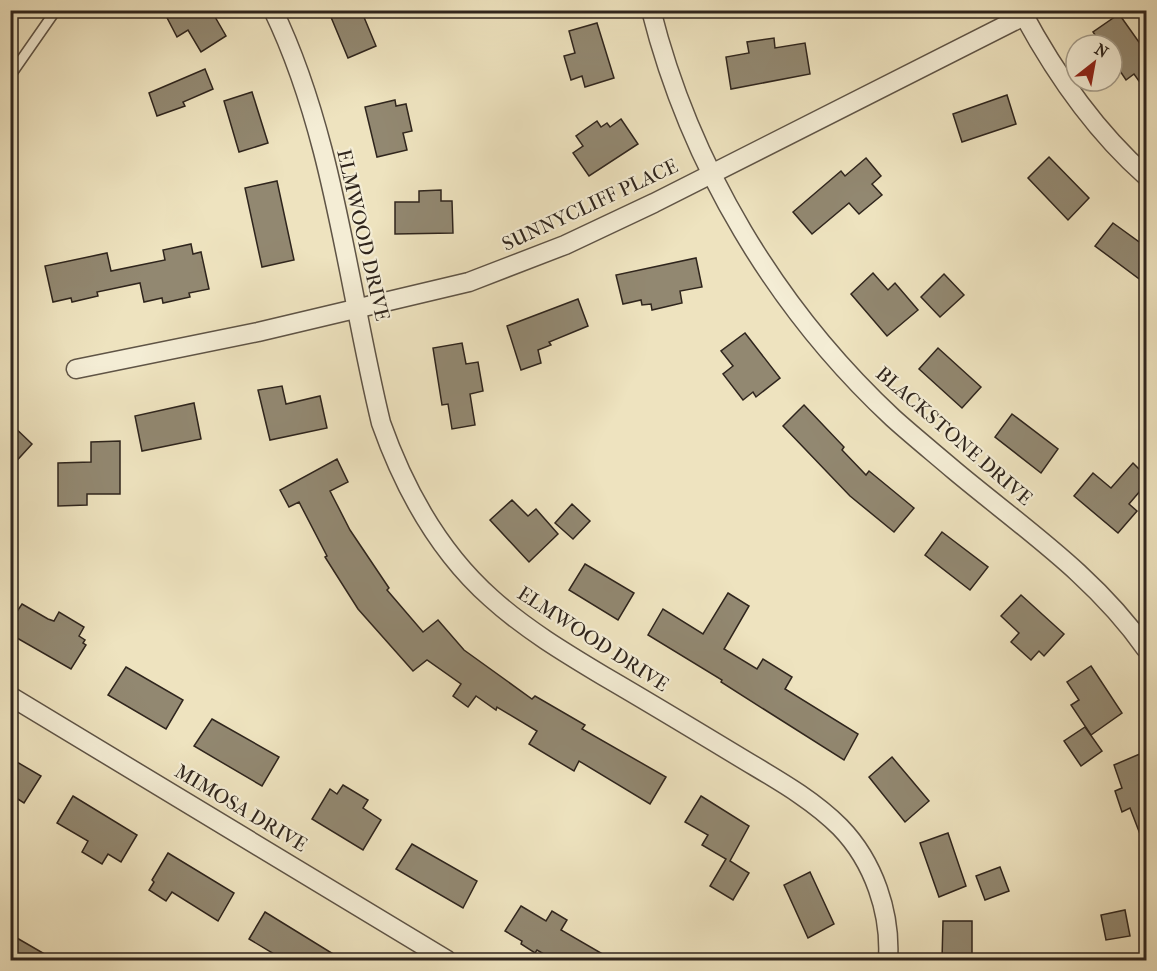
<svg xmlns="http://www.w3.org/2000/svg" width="1157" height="971" viewBox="0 0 1157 971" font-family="'IM FELL French Canon',serif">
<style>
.building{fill:#928871;stroke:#2f251d;stroke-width:1.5}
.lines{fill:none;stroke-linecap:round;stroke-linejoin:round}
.service-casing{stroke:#5f5446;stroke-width:12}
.minor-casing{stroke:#5f5446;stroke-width:21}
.service{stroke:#f4edd5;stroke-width:9}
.minor{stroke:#f4edd5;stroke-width:18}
.labels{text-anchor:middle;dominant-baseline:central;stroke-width:4.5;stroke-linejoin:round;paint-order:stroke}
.street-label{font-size:20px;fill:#2f251d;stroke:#f4edd5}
</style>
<rect width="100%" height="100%" fill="#eee3bf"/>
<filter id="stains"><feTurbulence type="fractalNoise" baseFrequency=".00333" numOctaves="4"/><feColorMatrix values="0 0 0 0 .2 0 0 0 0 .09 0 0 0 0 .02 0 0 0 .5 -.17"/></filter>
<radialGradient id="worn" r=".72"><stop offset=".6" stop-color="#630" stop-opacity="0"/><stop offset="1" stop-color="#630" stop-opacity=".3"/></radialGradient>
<g class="building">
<path d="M163,10h48l15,26 -25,16 -13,-22 -11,7z"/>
<path d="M328,10h33l15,36 -28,12z"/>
<path d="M1119,14l27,38v39l-12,-17 -8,6 -14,-21v-14h-10l-9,-13z"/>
<path d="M597,23l17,55 -29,9 -3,-11 -11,4 -7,-24 11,-3 -6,-22z"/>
<path d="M774,38l1,10 30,-5 5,31 -79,15 -5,-32 23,-4 -2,-11z"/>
<path d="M205,69l8,20 -30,13 2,4 -28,10 -8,-23z"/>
<path d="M252,92l16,51 -29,9 -15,-51z"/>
<path d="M1007,95l9,29 -54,18 -9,-28z"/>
<path d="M395,100l1,6 10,-2 6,27 -9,2 4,17 -30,7 -12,-50z"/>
<path d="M621,119l17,25 -49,32 -16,-23 10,-7 -7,-10 21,-15 4,6 6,-4 3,4z"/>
<path d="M1049,157l40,41 -21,22 -40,-42z"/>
<path d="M866,158l15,18 -9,8 10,11 -23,19 -10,-11 -37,31 -19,-22 48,-41 4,5z"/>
<path d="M277,181l17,79 -32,7 -17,-79z"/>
<path d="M441,190v11h11l1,32 -58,1v-32h24v-11z"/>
<path d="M1113,223l33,24v37l-51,-38z"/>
<path d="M191,244l2,10 8,-2 8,37 -20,4 1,4 -27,6 -1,-5 -18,4 -4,-19 -43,9 1,4 -26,6 -1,-4 -18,4 -8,-36 62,-13 4,18 54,-11 -2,-10z"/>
<path d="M696,258l6,29 -22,4 2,12 -30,7 -1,-6 -9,1 -1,-5 -18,4 -7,-29z"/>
<path d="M873,273l15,17 7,-7 23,27 -31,26 -36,-42z"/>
<path d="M944,274l20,21 -24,22 -19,-20z"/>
<path d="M578,299l10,27 -39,16 2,3 -13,5 3,13 -20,7 -14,-44z"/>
<path d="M745,333l35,45 -24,19 -3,-5 -10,8 -20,-26 10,-8 -12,-15z"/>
<path d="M462,343l4,21 12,-2 5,29 -13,3 5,31 -23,4 -4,-25 -6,1 -9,-57z"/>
<path d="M938,348l43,39 -19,21 -43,-39z"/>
<path d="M282,386l4,18 34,-8 7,32 -57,12 -12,-50z"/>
<path d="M194,403l7,36 -59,12 -7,-35z"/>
<path d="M804,405l40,42 -2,3 24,25 3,-4 45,37 -20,24 -44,-36 -67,-70z"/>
<path d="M1012,414l46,35 -17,24 -46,-36z"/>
<path d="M10,423l22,21 -22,24z"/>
<path d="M120,441v53h-33v11l-29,1v-43l33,-1v-20z"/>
<path d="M337,459l11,23 -18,9 20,39 39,58 -2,2 36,42 15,-12 26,30 68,49 3,-3 50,29 -3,4 84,48 -16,27 -71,-43 -5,10 -45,-27 8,-13 -40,-24 -1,3 -20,-14 -8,11 -15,-11 8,-12 -34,-24 -14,11 -55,-62 -33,-52 2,-1 -28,-54 -10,5 -9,-17z"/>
<path d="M1133,463l13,13v8l-17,20 8,7 -19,22 -44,-37 19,-23 18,15z"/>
<path d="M512,500l16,16 8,-7 22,25 -29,28 -39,-42z"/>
<path d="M572,504l18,17 -17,18 -18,-16z"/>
<path d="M942,532l46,35 -18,23 -45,-35z"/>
<path d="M585,564l49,29 -16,27 -49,-30z"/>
<path d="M728,593l21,13 -25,43 33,20 6,-10 29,18 -7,12 73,45 -14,26 -123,-78 1,-2 -74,-45 15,-26 40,25z"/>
<path d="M1021,595l43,39 -20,22 -5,-5 -8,9 -20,-18 8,-9 -18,-17z"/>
<path d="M22,604l26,15 6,2 5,-9 25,15 -5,9 6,4 -2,3 3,2 -15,24 -61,-35v-12z"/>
<path d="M1091,666l31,47 -31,22 -20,-30 8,-5 -12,-18z"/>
<path d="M126,667l57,33 -17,29 -58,-34z"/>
<path d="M212,719l67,38 -17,29 -68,-40z"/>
<path d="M1085,727l17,24 -21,15 -17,-25z"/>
<path d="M1142,753l4,12 -1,82 -15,-39 -8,4 -7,-21 7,-3 -8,-23z"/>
<path d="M892,757l37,44 -24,21 -36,-45z"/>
<path d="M10,758l31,18 -17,27 -14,-9z"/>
<path d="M343,785l25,15 -5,8 18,12 -18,30 -51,-31 18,-30 7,5z"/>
<path d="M73,796l64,39 -16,27 -13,-8 -6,10 -20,-12 6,-11 -31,-18z"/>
<path d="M701,796l48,30 -19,35 19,12 -16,27 -23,-14 16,-27 -24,-14 6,-10 -23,-13z"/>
<path d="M948,833l18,53 -27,11 -19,-54z"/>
<path d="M412,844l65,37 -14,27 -67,-39z"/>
<path d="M168,853l66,40 -16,28 -46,-29 -6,9 -17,-11 5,-8 -2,-2z"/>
<path d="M1000,867l9,24 -24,9 -9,-24z"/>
<path d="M810,872l24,52 -26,14 -24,-53z"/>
<path d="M521,906l25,15 6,-10 15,9 -6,10 52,30h-59l-17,-10 -2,3 -14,-9 1,-3 -17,-10z"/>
<path d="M1125,910l5,26 -24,4 -5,-25z"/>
<path d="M265,912l78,48h-59l-35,-21z"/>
<path d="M943,921h29v39h-30z"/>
<path d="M10,934l45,26h-45z"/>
</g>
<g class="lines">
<g class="service-casing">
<path id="service" d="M10,76l46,-66"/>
</g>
<g class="minor-casing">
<g id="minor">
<path d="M273,10c61,126 75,278 108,413 23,65 57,128 110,175 34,31 76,56 116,80 43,25 86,51 129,77 36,22 74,42 104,72 34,35 51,86 48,133"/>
<path d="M651,10c39,155 125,299 242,408 20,18 41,35 62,53 67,56 140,105 191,178"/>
<path d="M1021,10c33,62 73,120 125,166"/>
<path d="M76,369l182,-37 211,-50 96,-37 89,-42 370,-187"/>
<path d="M10,696l437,264"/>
</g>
</g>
<use href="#service" class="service"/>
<use href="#minor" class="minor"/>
</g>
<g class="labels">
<g class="street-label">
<text transform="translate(590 205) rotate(-25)">SUNNYCLIFF PLACE</text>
<text transform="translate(363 235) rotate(77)">ELMWOOD DRIVE</text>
<text transform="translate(954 436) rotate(41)">BLACKSTONE DRIVE</text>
<text transform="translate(593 639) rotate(33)">ELMWOOD DRIVE</text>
<text transform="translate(241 808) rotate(31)">MIMOSA DRIVE</text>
</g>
</g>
<rect width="1157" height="971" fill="none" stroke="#eee3bf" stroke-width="36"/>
<rect x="12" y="12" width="1133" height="947" fill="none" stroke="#2f251d" stroke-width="3"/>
<rect x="18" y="18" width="1121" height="935" fill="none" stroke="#2f251d" stroke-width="1.5"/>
<g transform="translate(1094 63) rotate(31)"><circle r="28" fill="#f4edd5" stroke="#a59d8b" stroke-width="1.5"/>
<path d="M0-4.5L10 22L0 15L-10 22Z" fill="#8f2418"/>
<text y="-9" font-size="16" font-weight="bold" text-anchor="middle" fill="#2f251d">N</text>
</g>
<rect width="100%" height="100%" filter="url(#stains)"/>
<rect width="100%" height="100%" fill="url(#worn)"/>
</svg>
